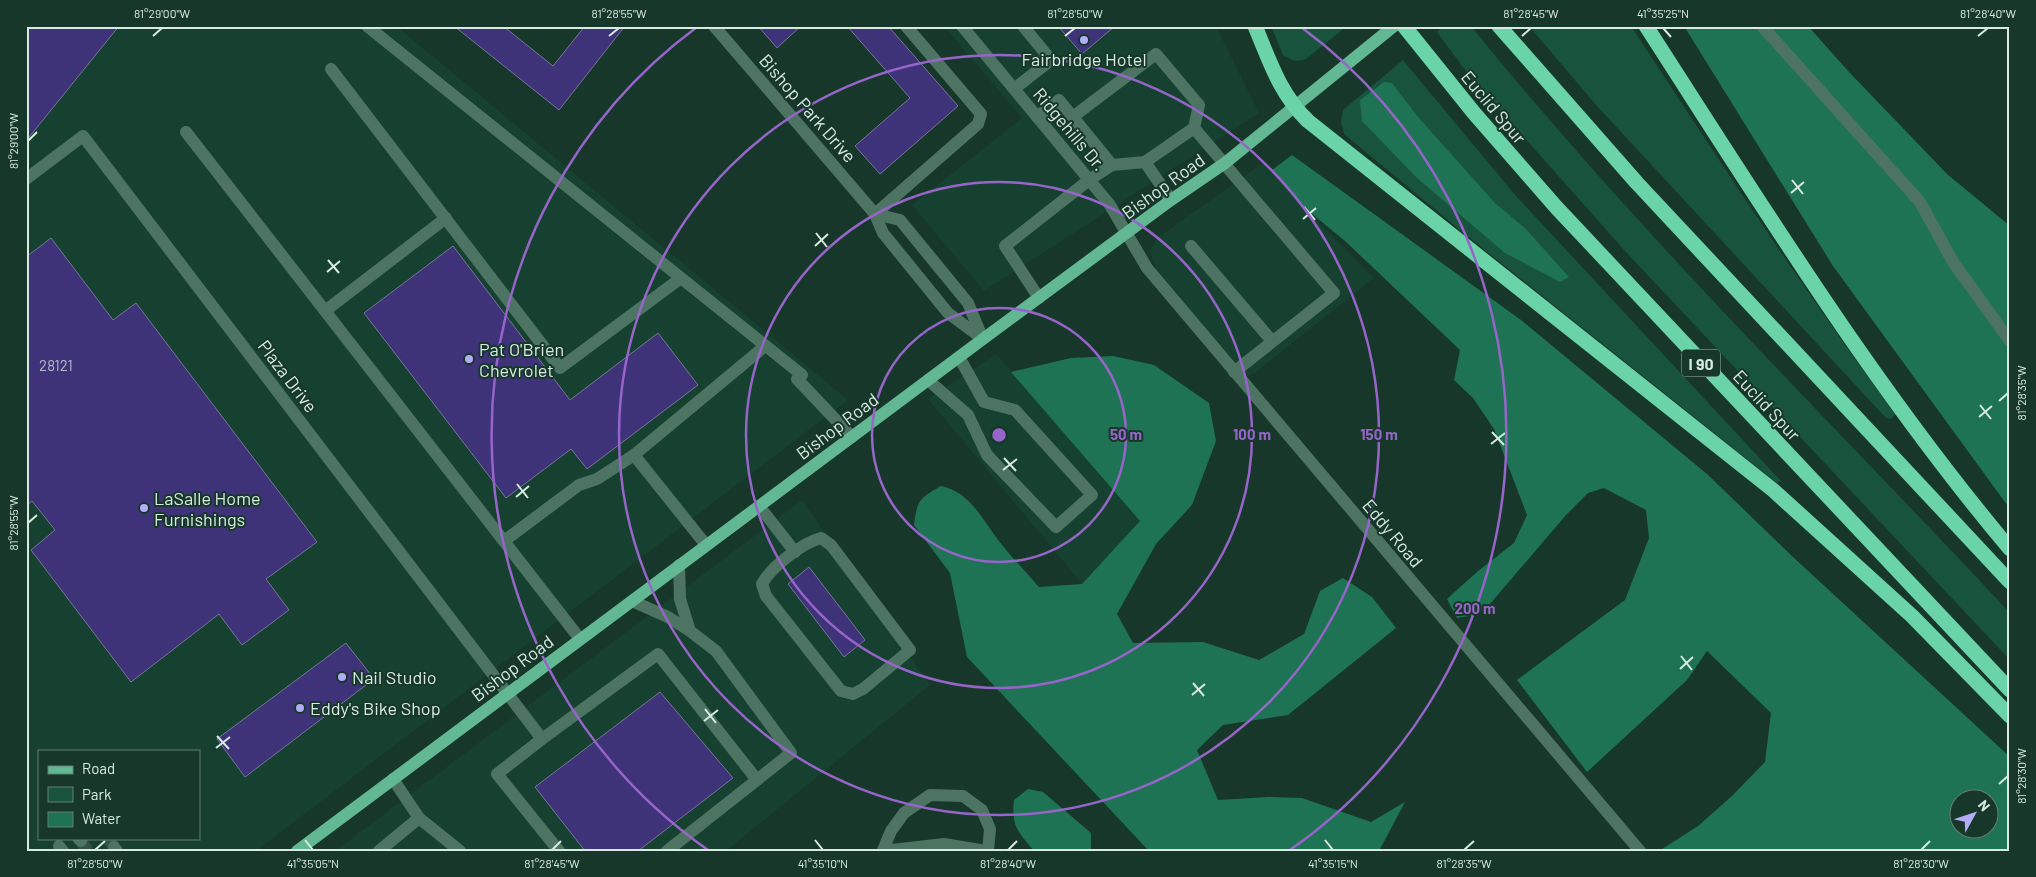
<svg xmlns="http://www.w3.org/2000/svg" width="2036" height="877" viewBox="0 0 2036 877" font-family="Barlow,sans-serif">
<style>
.built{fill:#164130;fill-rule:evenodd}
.green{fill:#18533d}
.forest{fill:#1e7354;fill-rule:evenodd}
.water{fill:#1f7355}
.building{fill:#3e3279;stroke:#787695}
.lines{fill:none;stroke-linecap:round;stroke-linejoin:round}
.minor-tunnel{stroke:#335245;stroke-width:12;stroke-dasharray:12 6;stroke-linecap:butt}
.minor{stroke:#4d7463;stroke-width:12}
.major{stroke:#63b894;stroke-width:12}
.highway{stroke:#6ad3a7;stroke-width:15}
.ticks{fill:none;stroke:#d8eae1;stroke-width:2}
.ring{fill:none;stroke:#9765c9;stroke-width:2.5}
.poi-dot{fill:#b3adf9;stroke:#16372a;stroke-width:2}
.labels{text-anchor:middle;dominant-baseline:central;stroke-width:4;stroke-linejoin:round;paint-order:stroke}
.number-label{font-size:15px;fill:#b2bcc7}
.shield{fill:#16372a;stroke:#9eb4aa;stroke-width:1}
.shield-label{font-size:16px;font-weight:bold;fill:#d8eae1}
.poi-label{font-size:18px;fill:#d8eae1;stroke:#16372a;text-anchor:start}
.street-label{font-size:18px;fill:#d8eae1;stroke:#16372a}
.centre{fill:#9765c9;stroke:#16372a;stroke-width:2.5}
.ring-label{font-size:15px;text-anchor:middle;font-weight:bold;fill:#9765c9;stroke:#16372a;stroke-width:4;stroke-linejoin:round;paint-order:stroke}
.neatline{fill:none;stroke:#d8eae1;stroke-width:2}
.ticks-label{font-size:12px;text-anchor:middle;fill:#d8eae1}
</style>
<rect width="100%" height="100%" fill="#16372a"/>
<g class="built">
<path d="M26,26h370l452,374 -592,451h-230zM39,751h160v87h-160z"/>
<path d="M944,26h272l43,87 -275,178 -72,-86 110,-87z"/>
<path d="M1263,163l9,7 34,39 68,69 -118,94 -10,5 -88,-102 -8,-24 7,-13z"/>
<path d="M996,354l145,167 -59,63 -154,-185z"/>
<path d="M802,500l128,185 -204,166h-391z"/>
</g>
<g class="green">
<path d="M1271,26h76l-41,33 -9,2 -5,-1 -9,-5z"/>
<path d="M1443,26h28c167,207 358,393 539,587v47l-385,-409 -157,-177 -31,-42z"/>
<path d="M1529,26h102c86,131 171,262 264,388l-4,5 -5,-1 -290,-313z"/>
<path d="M1403,60l113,136 265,285 -4,2 -311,-248 -122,-101 -3,-11 2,-13z"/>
</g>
<g class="forest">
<path d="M1684,26h124l41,46 98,102 63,52v283l-177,-243z"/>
<path d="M1384,82l8,1 26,34 77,86 31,26 43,48 -9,5 -55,-29 -88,-75 -55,-57 -2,-21z"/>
<path d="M1292,155l229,165 186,154 86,83 217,200v94h-351l39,-25 34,-30 33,-34 6,-49 -64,-62 -20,29 -100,92 -70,-92 108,-80 24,-62 -3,-28 -42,-22 -16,5 -22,22 -76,89 -15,11 -18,3 -10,-19 31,-28 36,-28 13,-28 -33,-86 -21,-31 -19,-18 6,-30 -115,-109 -39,-32 -34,-39zM1958,800h30v30h-30z"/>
<path d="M1113,356l41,9 55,38 7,38 -24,64 -36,39 -39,70 16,29 70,-1 56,18 45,-26 16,-43 23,-13 29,19 24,31 -108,87 -65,10 -26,25 21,50 50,-3 34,1 69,24 34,-20 -26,49h-230l-182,-194 -17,-84 -36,-48c3,-25 6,-27 27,-39 31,6 43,38 62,60 11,14 24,27 36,41l43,-3 58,-63 -129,-149 60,-14z"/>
</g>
<path class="water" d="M1028,789l15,3 48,41v18h-57c-16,-19 -23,-25 -20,-51z"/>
<g class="building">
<path d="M26,26h93l-93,115z"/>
<path d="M454,26h49l50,40 32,-40h40l-66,84z"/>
<path d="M758,26h43l-24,22z"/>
<path d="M847,26h41l70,80 -78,68 -25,-28 55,-48z"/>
<path d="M1058,26h57l-33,28z"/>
<path d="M51,238l62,82 23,-17 181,239 -51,37 23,31 -47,35 -23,-31 -88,68 -100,-132 24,-20 -23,-29 -6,5v-249z"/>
<path d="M453,246l117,154 88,-67 40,52 -111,84 -16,-20 -65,49 -142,-185z"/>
<path d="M809,567l56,73 -21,17 -56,-73z"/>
<path d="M346,643l28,36 -129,98 -28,-38z"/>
<path d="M660,692l73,86 -95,73h-53l-50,-64z"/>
</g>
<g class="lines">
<g class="minor-tunnel">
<path d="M107,838l7,9"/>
<path d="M81,841l7,10"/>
</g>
<g class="minor">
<path d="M367,26l435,349"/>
<path d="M714,26l161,188 8,19 65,80 35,26"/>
<path d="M962,26l148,179 37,63 493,583"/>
<path d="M1762,26l158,176 33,60 57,79"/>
<path d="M331,69l229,299 121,-90"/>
<path d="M1014,89l37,-29 -28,-34"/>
<path d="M1074,116l82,-62 43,51 -5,23 140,165 -100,79"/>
<path d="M1037,117l22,-17 53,65 -23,15 -84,66 34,52"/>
<path d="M186,132l394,507"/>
<path d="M1145,162l26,38"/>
<path d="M1112,165l33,-3 49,-34"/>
<path d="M26,179l57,-43 459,603 116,-85 99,126"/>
<path d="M875,214l103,-90 3,-10 -75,-88"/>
<path d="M875,214l25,6 68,83 14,34"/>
<path d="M1191,246l81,95"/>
<path d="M325,311l121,-93"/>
<path d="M797,379l55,58"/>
<path d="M928,380l40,35 19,40 69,72 36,-32 -77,-85 -31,-8 -25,-45"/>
<path d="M634,455l72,90"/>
<path d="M759,506l36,46"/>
<path d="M821,538l10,7 79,105 -47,39 -10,5 -12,-3 -75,-95 -4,-12c9,-17 40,-41 59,-46z"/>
<path d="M504,541l75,-56 18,-6 37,-24 131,-109"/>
<path d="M679,565l1,34 10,32"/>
<path d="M632,601l36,16 22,14 26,20 75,102 -124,98"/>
<path d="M542,739l-45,35 62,77"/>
<path d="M393,779l26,39 41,33"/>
<path d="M78,838l3,3"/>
<path d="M59,846l4,5"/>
<path d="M114,847l3,4"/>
<path d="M883,850l8,-19 13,-18 26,-18 33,1 19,14 8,19 -2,22"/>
<path d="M379,851l40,-33"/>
<path d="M883,851l61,-7 42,7"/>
</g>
<path class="major" d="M297,851l686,-512 188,-139 54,-37 169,-137"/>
<g class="highway">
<path d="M1255,26c15,36 25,68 53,95l465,369 139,126 98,100"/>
<path d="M1404,26l70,87 82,94 454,483"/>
<path d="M1499,26l138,157 373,399"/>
<path d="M1646,26c115,178 227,360 364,523"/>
</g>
</g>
<path class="ticks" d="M1663,28l8,9M153,36l9,-8M609,36l10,-8M1065,36l10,-8M1522,36l9,-8M1978,36l10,-8M28,141l9,-9M1792,180l11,14M1791,193l13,-11M1304,207l11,13M1303,219l13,-11M816,233l11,14M815,246l13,-12M328,260l11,13M327,272l13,-11M1999,401l9,-8M1980,405l11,14M1979,417l13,-11M1492,432l12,13M1491,444l14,-11M1004,458l12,13M1003,470l14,-11M517,484l11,14M516,497l13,-11M28,523l9,-8M1681,656l11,14M1680,669l13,-12M1193,683l11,13M1192,695l13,-11M705,709l11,14M704,721l14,-11M217,736l12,13M216,748l14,-11M1999,784l9,-8M305,840l8,10M815,840l8,10M1325,840l8,10M95,850l10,-9M552,850l9,-9M1008,850l9,-9M1464,850l10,-9M1921,850l9,-9"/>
<g class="ring">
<circle cx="999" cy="435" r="127"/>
<circle cx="999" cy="435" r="253"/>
<circle cx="999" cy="435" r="380"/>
<path d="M708 850A507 507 0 0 1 697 27M1301 27A507 507 0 0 1 1290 850"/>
</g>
<g class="poi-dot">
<circle cx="1084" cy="40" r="5"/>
<circle cx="469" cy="359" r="5"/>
<circle cx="144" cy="508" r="5"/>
<circle cx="342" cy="677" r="5"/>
<circle cx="300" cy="708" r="5"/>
</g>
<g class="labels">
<g class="number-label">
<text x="56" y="365">28121</text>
</g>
<rect class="shield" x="1682" y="349.5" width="38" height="27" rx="4"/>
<g class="shield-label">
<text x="1701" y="363">I 90</text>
</g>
<g class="poi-label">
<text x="1084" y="59" text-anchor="middle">Fairbridge Hotel</text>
<text x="479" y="349">Pat O'Brien<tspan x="479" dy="21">Chevrolet</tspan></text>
<text x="154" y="498">LaSalle Home<tspan x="154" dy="21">Furnishings</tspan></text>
<text x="352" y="677">Nail Studio</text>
<text x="310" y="708">Eddy's Bike Shop</text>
</g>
<g class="street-label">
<text transform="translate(1494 107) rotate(50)">Euclid Spur</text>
<text transform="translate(808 108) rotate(49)">Bishop Park Drive</text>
<text transform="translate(1070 129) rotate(50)">Ridgehills Dr.</text>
<text transform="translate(1163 186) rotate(-36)">Bishop Road</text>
<text transform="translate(288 376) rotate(53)">Plaza Drive</text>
<text transform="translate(1767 405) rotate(47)">Euclid Spur</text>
<text transform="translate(837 426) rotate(-37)">Bishop Road</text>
<text transform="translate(1393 533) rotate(50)">Eddy Road</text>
<text transform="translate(512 668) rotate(-37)">Bishop Road</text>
</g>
</g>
<circle cx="999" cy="435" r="8" class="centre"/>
<g class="ring-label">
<text x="1126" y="440">50 m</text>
<text x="1252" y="440">100 m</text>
<text x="1379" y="440">150 m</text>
<text x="1475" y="614">200 m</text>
</g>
<rect width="2036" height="877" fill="none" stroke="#16372a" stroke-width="55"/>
<rect x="38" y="750" width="162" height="90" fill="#16372a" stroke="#647f73"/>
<rect x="48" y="766" width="25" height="8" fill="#63b894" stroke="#647f73"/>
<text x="82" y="774" font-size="15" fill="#d8eae1">Road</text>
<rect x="48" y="787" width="25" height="15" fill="#18533d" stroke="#647f73"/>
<text x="82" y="800" font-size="15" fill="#d8eae1">Park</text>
<rect x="48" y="812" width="25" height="15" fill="#1f7355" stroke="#647f73"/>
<text x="82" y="824" font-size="15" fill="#d8eae1">Water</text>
<g transform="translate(1974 814) rotate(50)"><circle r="24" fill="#16372a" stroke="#647f73"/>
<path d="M0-4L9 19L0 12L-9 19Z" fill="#b3adf9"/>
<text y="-8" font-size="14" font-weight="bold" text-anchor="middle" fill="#d8eae1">N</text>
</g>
<rect x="28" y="28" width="1980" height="822" class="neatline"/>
<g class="ticks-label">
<text x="162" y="18">81°29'00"W</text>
<text x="619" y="18">81°28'55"W</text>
<text x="1075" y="18">81°28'50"W</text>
<text x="1531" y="18">81°28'45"W</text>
<text x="1663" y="18">41°35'25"N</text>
<text x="1988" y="18">81°28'40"W</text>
<text transform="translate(14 141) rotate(-90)" y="4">81°29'00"W</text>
<text transform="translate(2022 393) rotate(-90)" y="4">81°28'35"W</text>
<text transform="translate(14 523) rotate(-90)" y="4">81°28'55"W</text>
<text transform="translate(2022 776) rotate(-90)" y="4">81°28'30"W</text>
<text x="95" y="868">81°28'50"W</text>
<text x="313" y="868">41°35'05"N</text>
<text x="552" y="868">81°28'45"W</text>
<text x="823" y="868">41°35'10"N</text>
<text x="1008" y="868">81°28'40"W</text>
<text x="1333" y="868">41°35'15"N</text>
<text x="1464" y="868">81°28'35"W</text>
<text x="1921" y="868">81°28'30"W</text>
</g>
</svg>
